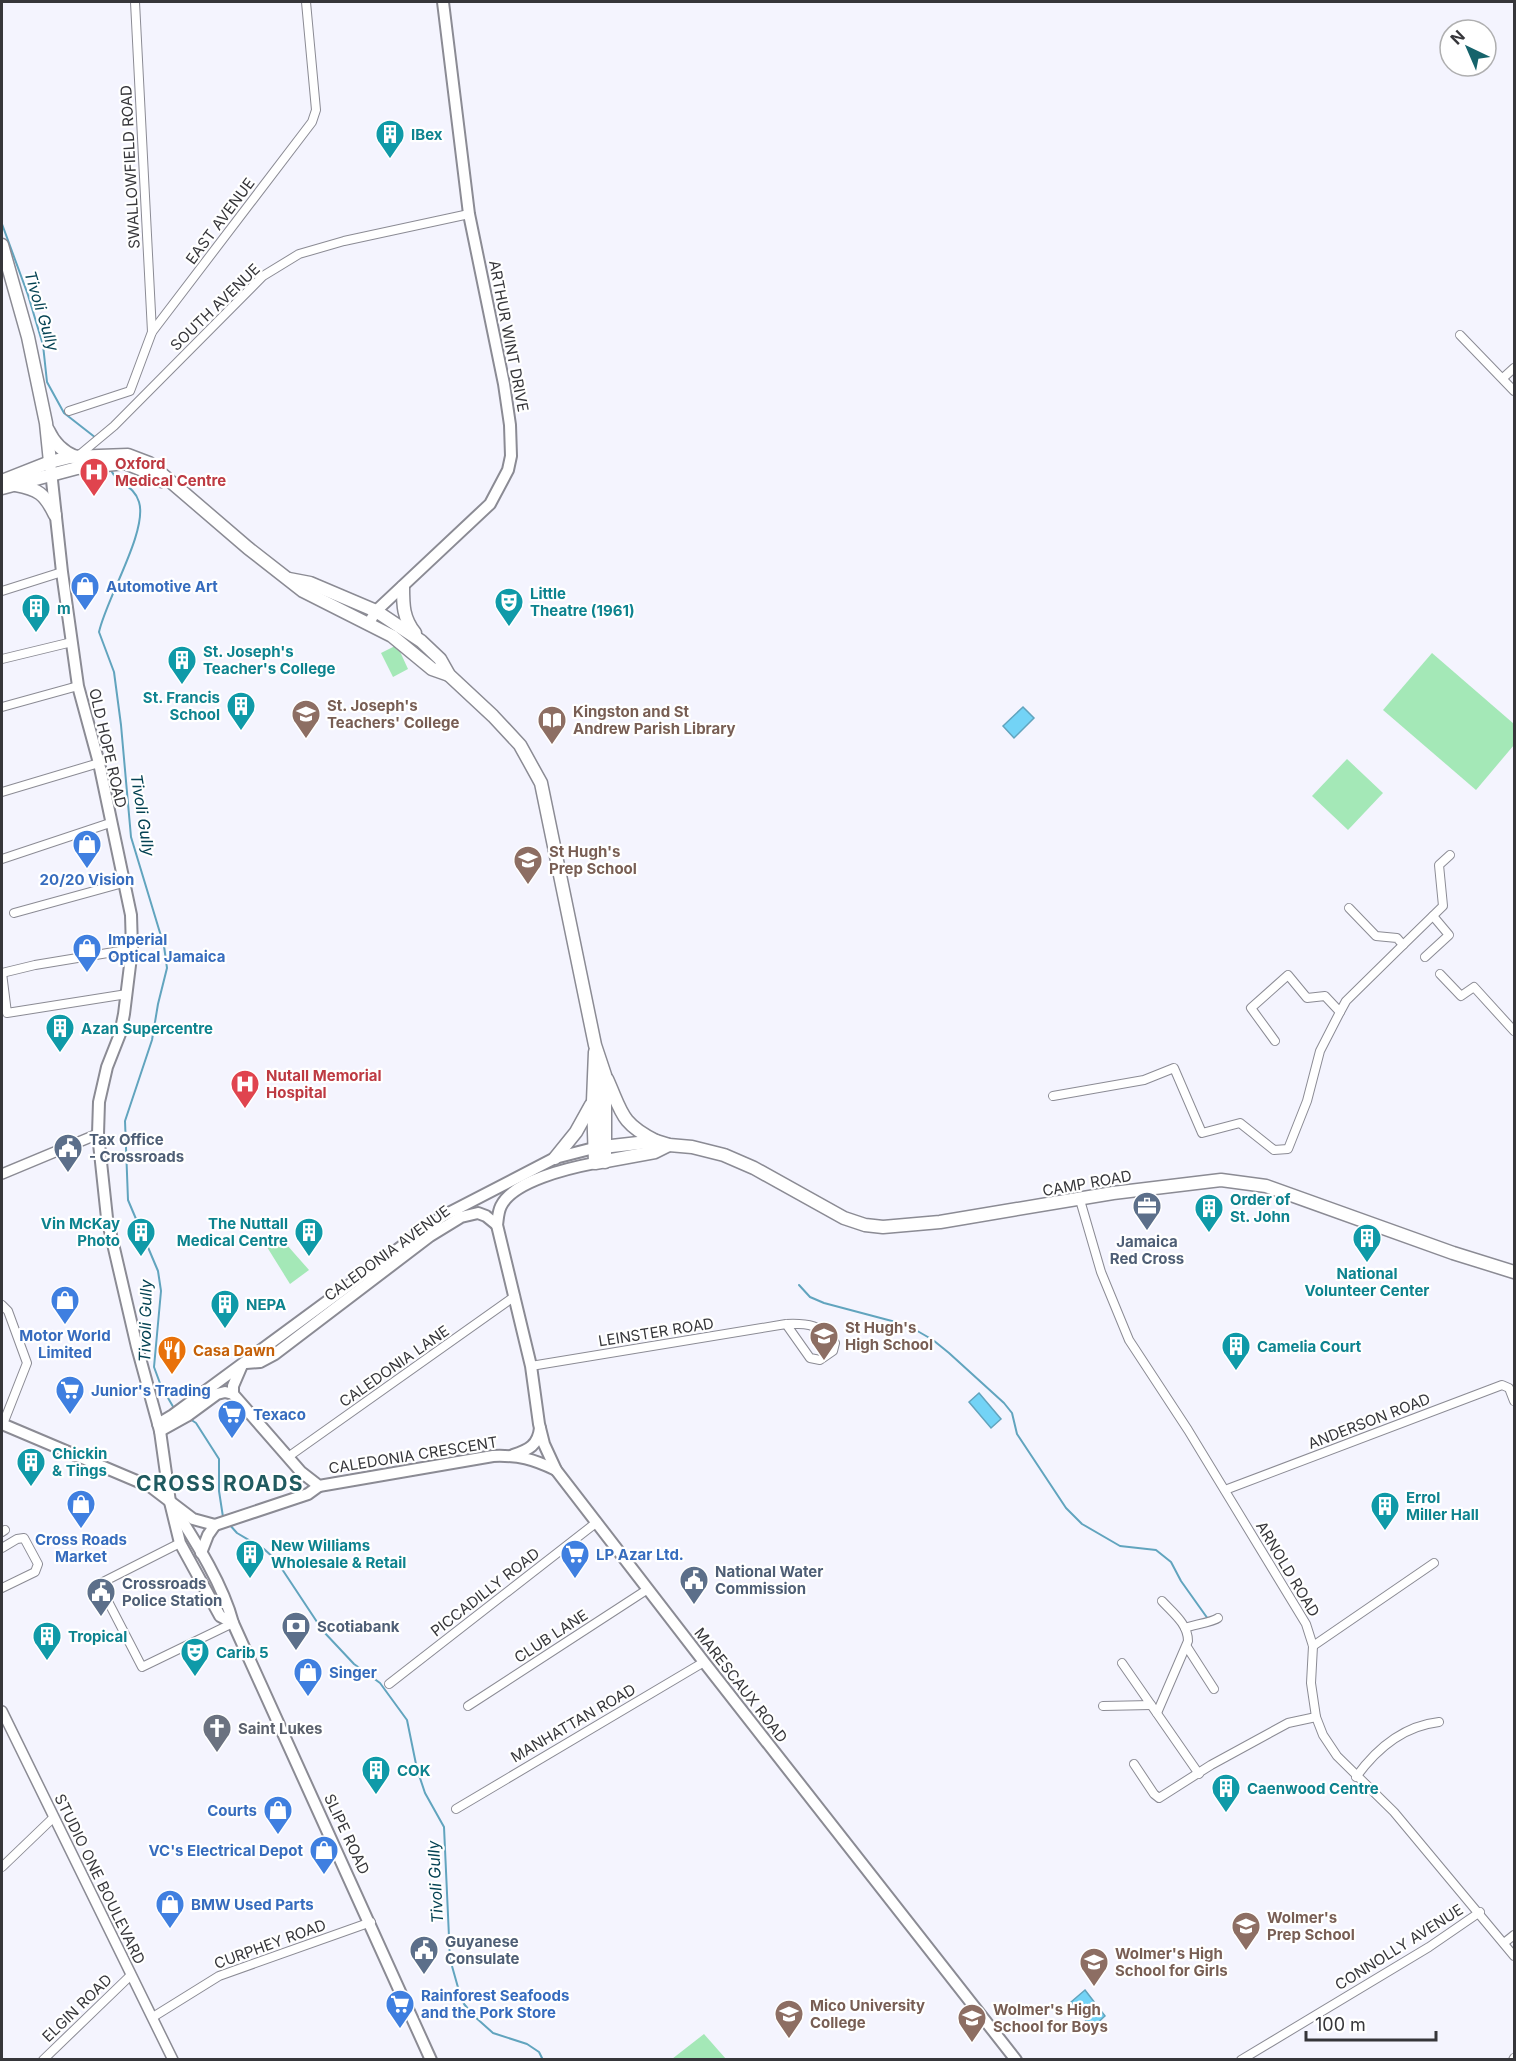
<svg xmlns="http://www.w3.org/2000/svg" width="1516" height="2061" viewBox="0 0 1516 2061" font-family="Inter,sans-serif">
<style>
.green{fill:#a4e8b7}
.water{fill:#73d3f6;stroke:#61a4be;stroke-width:1.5}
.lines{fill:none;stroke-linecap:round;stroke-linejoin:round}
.stream{stroke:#61a4be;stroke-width:2}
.minor-casing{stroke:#8b8b94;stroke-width:10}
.tertiary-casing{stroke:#8b8b94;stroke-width:12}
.secondary-casing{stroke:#8b8b94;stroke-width:14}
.primary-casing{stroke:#8b8b94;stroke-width:15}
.minor{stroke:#fff;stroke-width:8}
.tertiary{stroke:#fff;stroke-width:9}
.secondary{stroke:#fff;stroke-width:10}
.primary{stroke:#fff;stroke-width:12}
.labels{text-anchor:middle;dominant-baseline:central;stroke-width:4.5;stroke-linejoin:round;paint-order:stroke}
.culture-label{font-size:15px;font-weight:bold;fill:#0d838f;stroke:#fff;text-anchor:start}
.street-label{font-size:15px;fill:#36363a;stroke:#fff}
.health-label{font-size:15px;font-weight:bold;fill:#be3a42;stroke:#fff;text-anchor:start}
.shop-label{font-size:15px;font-weight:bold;fill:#366cbe;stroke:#fff;text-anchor:start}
.education-label{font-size:15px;font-weight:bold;fill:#785e54;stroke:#fff;text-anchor:start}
.service-label{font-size:15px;font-weight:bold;fill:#4e5e75;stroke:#fff;text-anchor:start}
.food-label{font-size:15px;font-weight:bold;fill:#c56008;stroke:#fff;text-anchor:start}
.worship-label{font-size:15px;font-weight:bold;fill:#5b616d;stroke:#fff;text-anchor:start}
.water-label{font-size:16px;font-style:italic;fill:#044253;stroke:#fff}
.district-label{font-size:21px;font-weight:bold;letter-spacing:1.5px;fill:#205a60;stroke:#fff}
</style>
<rect width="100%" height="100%" fill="#f4f4fe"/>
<g class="green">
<path d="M397,645l11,24 -15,8 -12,-24z"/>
<path d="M1432,653l82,71v21l-38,45 -93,-80z"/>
<path d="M1347,759l36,34 -35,37 -36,-34z"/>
<path d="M279,1236l30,34 -19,14 -23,-37z"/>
<path d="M704,2034l22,25h-54z"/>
</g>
<g class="water">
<path d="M1023,707l11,11 -20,20 -11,-12z"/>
<path d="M979,1393l22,26 -10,9 -22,-26z"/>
<path d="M1085,1990l20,26 -13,12 -21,-26z"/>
</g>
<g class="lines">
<g class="stream">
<path d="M2,224l26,71 15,50 4,37 17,31 32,25"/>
<path d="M112,472c6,12 22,13 27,30 9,29 -33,97 -40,130l15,40 7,53 10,112 33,109 3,22 -9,36 -6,36 -27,81 3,79 30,71 3,20 -7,76 7,19 14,24"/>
<path d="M799,1285l11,12 14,6 83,22 26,15 16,13 55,50 8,10 5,21 49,74 16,16 38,22 36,4 15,12 10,19 27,38"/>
<path d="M190,1419l6,4 23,36v32l4,26"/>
<path d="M229,1524l8,9 27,16 12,11 47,71 31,33 26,19 27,37 10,49 8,24 19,34 6,132 9,32 5,13 10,12 19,17 34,11 12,8 4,8"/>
</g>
<g class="minor-casing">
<g id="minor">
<path d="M135,2l17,330"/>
<path d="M1460,335l54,56"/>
<path d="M1503,378l11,-10"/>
<path d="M69,411l61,-20 22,-59 160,-210 4,-12 -10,-108"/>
<path d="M78,456l36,-30 149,-150 36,-22 45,-13 125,-27"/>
<path d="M2,591l60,-19"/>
<path d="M2,659l70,-17"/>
<path d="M2,707l76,-21"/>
<path d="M2,792l97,-29"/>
<path d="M2,859l108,-36"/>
<path d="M14,913l109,-30"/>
<path d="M1403,945l40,-39 -4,-41 11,-10"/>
<path d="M1425,957l24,-22 -16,-19"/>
<path d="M2,973l5,40 120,-19"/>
<path d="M2,973l33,-8 97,-16"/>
<path d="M1440,974l21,22 13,-9 40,44"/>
<path d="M1340,1012l6,-11 57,-56 -6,-7 -21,-2 -27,-28"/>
<path d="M1053,1096l91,-16 30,-12 28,65 38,-10 34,27 14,-1 19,-48 13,-50 20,-39 -15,-16 -18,2 -19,-23 -37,33 24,33"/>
<path d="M1080,1200l21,72 28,68 59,90 118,194 7,22 -2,37 5,34 7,18 14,21 57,56 120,144"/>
<path d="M2,1305l6,6 19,52 -24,61"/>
<path d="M531,1366l255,-42c21,-1 36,1 49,19l-2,8 -13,9 -10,-2 -24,-34"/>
<path d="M288,1457l227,-161"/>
<path d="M1225,1490l277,-105 7,3 5,13"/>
<path d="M2,1532l3,-2"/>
<path d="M180,1543l-81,41 43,83 91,-44"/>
<path d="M2,1548l15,-9 7,-1 14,26 -3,8 -33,16"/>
<path d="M1185,1628c8,-3 28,-6 33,-10"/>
<path d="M1313,1646l121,-83"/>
<path d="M1187,1647l27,42"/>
<path d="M1122,1663l77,111"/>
<path d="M389,1684l208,-162"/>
<path d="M468,1706l180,-117"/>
<path d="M1103,1706l48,-1"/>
<path d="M1157,1713l31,-72c0,-17 -15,-28 -26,-40"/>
<path d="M1134,1764l20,30 5,4 52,-33 77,-42 28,-6"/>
<path d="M1356,1777c21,-29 47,-51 83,-55"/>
<path d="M456,1809l248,-147"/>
<path d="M2,1867l51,-49"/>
<path d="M1504,1943l10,-8"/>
<path d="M153,2017l66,-41 152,-54"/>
<path d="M43,2060l87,-84"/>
<path d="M1241,2060l188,-113 51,-35"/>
<path d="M1513,2060l1,-2"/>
</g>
</g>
<g class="tertiary-casing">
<g id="tertiary">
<path d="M2,1174l96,-40"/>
<path d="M2,1711l171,349"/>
</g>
</g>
<g class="secondary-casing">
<g id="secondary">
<path d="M50,462l12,110 16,114 21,77 32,152 1,34 -8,65 -4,20 -13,33 -8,35 -1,32 9,84 30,129 23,84 10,71 10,41 40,73 13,7"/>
<path d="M369,623l7,-12 114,-107 18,-34 3,-14 -1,-31 -6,-41 -35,-170 -26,-212"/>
<path d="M595,1163c-26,5 -82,18 -94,43 -3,6 -3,12 -4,19l34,141 8,58 5,20 12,26 148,192 312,398"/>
<path d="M246,1363l14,-1 15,-8 155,-118 31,-19 17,-4 8,3 11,9"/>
<path d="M242,1365l-9,21v8l68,78 18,14 174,-30c26,-1 40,3 63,14"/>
<path d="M2,1424l149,63 42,32 22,6 93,-31 11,-8"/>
<path d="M158,1424l15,-9 270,-199 112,-58 39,-10"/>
<path d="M160,1431l27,-15 30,-22 8,-2 8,2"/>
<path d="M513,1455c16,-5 25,-10 27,-27"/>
<path d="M176,1511c21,33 47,74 57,112l198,437"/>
<path d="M201,1553l7,-18 7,-10"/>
</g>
</g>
<g class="primary-casing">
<g id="primary">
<path d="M2,245l26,92 18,86 4,39"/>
<path d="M48,430c6,13 14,22 28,27"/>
<path d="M2,481l48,-19 20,-5 58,-2 21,8 99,85 55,43 89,45 40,33 17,6"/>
<path d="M16,485c22,4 29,9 39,30"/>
<path d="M2,488l75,-20 48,-5 20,8 16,10"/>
<path d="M289,579l21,4 66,28 45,30 19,18 9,16 44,41 27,29 21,38 54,262 10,30v87"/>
<path d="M403,587c0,18 0,31 12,46"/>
<path d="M595,1052l-2,49 2,62 60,-11 14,-7"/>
<path d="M607,1079c15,33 13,44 49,62"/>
<path d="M594,1148l62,-7 13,4 23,2 32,8 30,13 90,50 21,7 18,2 57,-5 173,-29 108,-13 45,6 187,67 61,19"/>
<path d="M555,1158l21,-26 15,-27"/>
</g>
</g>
<use href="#minor" class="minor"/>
<use href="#tertiary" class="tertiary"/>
<use href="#secondary" class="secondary"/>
<use href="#primary" class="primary"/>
</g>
<defs>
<g id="building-pin" transform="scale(1.5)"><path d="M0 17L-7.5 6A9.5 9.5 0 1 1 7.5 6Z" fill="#0f9aa8" stroke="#fff"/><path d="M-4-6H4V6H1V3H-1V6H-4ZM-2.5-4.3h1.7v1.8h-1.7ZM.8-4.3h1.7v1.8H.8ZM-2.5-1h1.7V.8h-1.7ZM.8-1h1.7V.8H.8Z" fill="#fff"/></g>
<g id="hospital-pin" transform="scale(1.5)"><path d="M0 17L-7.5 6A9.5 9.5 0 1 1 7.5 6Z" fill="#e0444e" stroke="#fff"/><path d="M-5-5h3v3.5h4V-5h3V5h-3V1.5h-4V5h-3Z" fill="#fff"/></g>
<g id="shop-pin" transform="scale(1.5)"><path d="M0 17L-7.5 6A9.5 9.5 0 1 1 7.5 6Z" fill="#3f7fe0" stroke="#fff"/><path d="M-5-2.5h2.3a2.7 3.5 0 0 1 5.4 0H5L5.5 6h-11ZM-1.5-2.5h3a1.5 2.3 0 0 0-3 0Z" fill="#fff"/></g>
<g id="theatre-pin" transform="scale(1.5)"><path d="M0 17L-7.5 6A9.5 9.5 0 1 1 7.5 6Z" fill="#0f9aa8" stroke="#fff"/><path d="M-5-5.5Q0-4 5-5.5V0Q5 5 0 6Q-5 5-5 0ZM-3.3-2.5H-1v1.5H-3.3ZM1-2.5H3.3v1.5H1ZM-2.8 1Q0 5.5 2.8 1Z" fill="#fff"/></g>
<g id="school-pin" transform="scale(1.5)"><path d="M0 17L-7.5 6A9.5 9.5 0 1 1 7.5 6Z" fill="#8d6e63" stroke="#fff"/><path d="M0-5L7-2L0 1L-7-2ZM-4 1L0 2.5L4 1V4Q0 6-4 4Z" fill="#fff"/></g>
<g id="library-pin" transform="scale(1.5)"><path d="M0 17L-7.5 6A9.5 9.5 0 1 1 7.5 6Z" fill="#8d6e63" stroke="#fff"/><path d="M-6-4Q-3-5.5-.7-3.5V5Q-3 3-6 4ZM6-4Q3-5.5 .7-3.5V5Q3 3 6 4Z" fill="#fff"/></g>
<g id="civic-pin" transform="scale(1.5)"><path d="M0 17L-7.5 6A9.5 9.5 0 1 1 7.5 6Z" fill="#5c6f8a" stroke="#fff"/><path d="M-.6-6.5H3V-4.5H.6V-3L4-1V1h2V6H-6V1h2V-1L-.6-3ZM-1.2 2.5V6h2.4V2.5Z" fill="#fff"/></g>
<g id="office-pin" transform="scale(1.5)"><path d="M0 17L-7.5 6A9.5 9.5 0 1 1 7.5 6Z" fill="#5c6f8a" stroke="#fff"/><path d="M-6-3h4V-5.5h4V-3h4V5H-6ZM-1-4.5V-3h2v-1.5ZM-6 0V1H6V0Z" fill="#fff"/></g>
<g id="restaurant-pin" transform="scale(1.5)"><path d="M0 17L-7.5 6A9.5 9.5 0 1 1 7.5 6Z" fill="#e8710a" stroke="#fff"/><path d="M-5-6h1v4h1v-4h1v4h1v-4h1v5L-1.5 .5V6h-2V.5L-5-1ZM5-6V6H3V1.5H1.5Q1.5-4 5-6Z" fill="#fff"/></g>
<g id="supermarket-pin" transform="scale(1.5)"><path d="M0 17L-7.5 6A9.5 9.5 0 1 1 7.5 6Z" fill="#3f7fe0" stroke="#fff"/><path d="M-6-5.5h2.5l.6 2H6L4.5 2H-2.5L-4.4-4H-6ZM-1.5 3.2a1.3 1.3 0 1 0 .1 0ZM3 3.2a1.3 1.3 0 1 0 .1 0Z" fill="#fff"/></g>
<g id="bank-pin" transform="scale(1.5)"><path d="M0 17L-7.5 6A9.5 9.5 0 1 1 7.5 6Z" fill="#5c6f8a" stroke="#fff"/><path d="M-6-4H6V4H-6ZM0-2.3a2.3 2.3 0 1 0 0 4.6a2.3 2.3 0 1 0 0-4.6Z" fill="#fff"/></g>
<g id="church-pin" transform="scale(1.5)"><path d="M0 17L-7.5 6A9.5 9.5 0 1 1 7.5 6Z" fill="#6b7280" stroke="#fff"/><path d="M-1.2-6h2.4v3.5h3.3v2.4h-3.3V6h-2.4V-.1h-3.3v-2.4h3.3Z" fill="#fff"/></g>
<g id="university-pin" transform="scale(1.5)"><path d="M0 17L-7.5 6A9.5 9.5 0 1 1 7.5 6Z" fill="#8d6e63" stroke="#fff"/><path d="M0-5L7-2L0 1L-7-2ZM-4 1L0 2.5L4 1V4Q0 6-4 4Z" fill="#fff"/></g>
</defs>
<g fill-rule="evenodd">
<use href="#building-pin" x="390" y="134"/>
<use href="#hospital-pin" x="94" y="472"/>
<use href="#shop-pin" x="85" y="586"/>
<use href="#theatre-pin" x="509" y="602"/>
<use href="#building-pin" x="36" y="608"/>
<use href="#building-pin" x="182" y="660"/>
<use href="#building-pin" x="241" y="706"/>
<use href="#school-pin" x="306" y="714"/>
<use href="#library-pin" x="552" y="720"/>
<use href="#shop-pin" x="87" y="844"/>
<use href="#school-pin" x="528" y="860"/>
<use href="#shop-pin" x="87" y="948"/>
<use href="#building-pin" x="60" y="1028"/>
<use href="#hospital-pin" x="245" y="1084"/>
<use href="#civic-pin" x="68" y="1148"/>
<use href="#office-pin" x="1147" y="1206"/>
<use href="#building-pin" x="1209" y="1208"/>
<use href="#building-pin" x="141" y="1232"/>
<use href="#building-pin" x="309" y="1232"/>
<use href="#building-pin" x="1367" y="1238"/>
<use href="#shop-pin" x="65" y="1300"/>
<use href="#building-pin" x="225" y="1304"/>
<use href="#school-pin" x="824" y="1336"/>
<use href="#building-pin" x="1236" y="1346"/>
<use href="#restaurant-pin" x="172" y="1350"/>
<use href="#supermarket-pin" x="70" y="1390"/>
<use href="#supermarket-pin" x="232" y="1414"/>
<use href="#building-pin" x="31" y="1462"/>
<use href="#shop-pin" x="81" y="1504"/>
<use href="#building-pin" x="1385" y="1506"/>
<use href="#building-pin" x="250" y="1554"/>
<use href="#supermarket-pin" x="575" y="1554"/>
<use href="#civic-pin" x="694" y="1580"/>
<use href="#civic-pin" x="101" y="1592"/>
<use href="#bank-pin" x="296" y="1626"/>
<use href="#building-pin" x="47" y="1636"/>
<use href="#theatre-pin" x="195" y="1652"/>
<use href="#shop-pin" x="308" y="1672"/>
<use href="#church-pin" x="217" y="1728"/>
<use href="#building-pin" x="376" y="1770"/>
<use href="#building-pin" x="1226" y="1788"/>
<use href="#shop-pin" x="278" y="1810"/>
<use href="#shop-pin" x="324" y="1850"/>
<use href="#shop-pin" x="170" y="1904"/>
<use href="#school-pin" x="1246" y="1926"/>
<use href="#civic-pin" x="424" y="1950"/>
<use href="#school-pin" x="1094" y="1962"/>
<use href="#supermarket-pin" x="400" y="2004"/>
<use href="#university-pin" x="789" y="2014"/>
<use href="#school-pin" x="972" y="2018"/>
</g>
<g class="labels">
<g class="culture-label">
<text x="411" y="134">IBex</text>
<text x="530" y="593">Little<tspan x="530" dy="17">Theatre (1961)</tspan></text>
<text x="57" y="608">m</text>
<text x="203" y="651">St. Joseph's<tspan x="203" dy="17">Teacher's College</tspan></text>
<text x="220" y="697" text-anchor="end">St. Francis<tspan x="220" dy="17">School</tspan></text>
<text x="81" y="1028">Azan Supercentre</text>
<text x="1230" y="1199">Order of<tspan x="1230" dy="17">St. John</tspan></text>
<text x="120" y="1223" text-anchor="end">Vin McKay<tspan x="120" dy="17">Photo</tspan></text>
<text x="288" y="1223" text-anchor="end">The Nuttall<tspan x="288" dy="17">Medical Centre</tspan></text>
<text x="1367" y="1273" text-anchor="middle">National<tspan x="1367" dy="17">Volunteer Center</tspan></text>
<text x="246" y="1304">NEPA</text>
<text x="1257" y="1346">Camelia Court</text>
<text x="52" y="1453">Chickin<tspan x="52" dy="17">&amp; Tings</tspan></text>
<text x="1406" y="1497">Errol<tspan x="1406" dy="17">Miller Hall</tspan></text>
<text x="271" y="1545">New Williams<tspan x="271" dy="17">Wholesale &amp; Retail</tspan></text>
<text x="68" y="1636">Tropical</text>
<text x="216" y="1652">Carib 5</text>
<text x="397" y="1770">COK</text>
<text x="1247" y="1788">Caenwood Centre</text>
</g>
<g class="street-label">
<text transform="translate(130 167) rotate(-93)">SWALLOWFIELD ROAD</text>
<text transform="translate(220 221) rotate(-53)">EAST AVENUE</text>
<text transform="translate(215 307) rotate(-44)">SOUTH AVENUE</text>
<text transform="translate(509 336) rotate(79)">ARTHUR WINT DRIVE</text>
<text transform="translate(108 748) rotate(77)">OLD HOPE ROAD</text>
<text transform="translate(1087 1183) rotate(-10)">CAMP ROAD</text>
<text transform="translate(387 1253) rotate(-36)">CALEDONIA AVENUE</text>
<text transform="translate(656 1332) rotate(-9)">LEINSTER ROAD</text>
<text transform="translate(394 1366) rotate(-35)">CALEDONIA LANE</text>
<text transform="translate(1369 1421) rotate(-21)">ANDERSON ROAD</text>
<text transform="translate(413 1455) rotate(-9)">CALEDONIA CRESCENT</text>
<text transform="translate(1288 1569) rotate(59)">ARNOLD ROAD</text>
<text transform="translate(485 1592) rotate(-38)">PICCADILLY ROAD</text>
<text transform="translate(551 1636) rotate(-33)">CLUB LANE</text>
<text transform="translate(741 1685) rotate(52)">MARESCAUX ROAD</text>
<text transform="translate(573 1723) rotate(-30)">MANHATTAN ROAD</text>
<text transform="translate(347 1834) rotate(65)">SLIPE ROAD</text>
<text transform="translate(100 1879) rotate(64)">STUDIO ONE BOULEVARD</text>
<text transform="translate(270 1944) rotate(-20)">CURPHEY ROAD</text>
<text transform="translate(1399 1947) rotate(-32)">CONNOLLY AVENUE</text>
<text transform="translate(77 2008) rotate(-44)">ELGIN ROAD</text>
</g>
<g class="health-label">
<text x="115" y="463">Oxford<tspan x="115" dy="17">Medical Centre</tspan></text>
<text x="266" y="1075">Nutall Memorial<tspan x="266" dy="17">Hospital</tspan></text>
</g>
<g class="shop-label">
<text x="106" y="586">Automotive Art</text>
<text x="87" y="879" text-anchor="middle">20/20 Vision</text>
<text x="108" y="939">Imperial<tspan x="108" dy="17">Optical Jamaica</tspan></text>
<text x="65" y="1335" text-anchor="middle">Motor World<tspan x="65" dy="17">Limited</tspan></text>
<text x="91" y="1390">Junior's Trading</text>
<text x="253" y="1414">Texaco</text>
<text x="81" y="1539" text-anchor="middle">Cross Roads<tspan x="81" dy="17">Market</tspan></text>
<text x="596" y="1554">LP Azar Ltd.</text>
<text x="329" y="1672">Singer</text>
<text x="257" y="1810" text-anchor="end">Courts</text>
<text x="303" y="1850" text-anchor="end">VC's Electrical Depot</text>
<text x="191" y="1904">BMW Used Parts</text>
<text x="421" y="1995">Rainforest Seafoods<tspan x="421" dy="17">and the Pork Store</tspan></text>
</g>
<g class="education-label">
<text x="327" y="705">St. Joseph's<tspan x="327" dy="17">Teachers' College</tspan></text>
<text x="573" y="711">Kingston and St<tspan x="573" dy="17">Andrew Parish Library</tspan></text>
<text x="549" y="851">St Hugh's<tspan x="549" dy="17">Prep School</tspan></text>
<text x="845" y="1327">St Hugh's<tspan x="845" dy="17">High School</tspan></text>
<text x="1267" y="1917">Wolmer's<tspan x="1267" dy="17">Prep School</tspan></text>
<text x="1115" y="1953">Wolmer's High<tspan x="1115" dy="17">School for Girls</tspan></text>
<text x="810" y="2005">Mico University<tspan x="810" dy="17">College</tspan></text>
<text x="993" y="2009">Wolmer's High<tspan x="993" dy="17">School for Boys</tspan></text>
</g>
<g class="service-label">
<text x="89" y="1139">Tax Office<tspan x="89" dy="17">- Crossroads</tspan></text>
<text x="1147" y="1241" text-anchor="middle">Jamaica<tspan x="1147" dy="17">Red Cross</tspan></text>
<text x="715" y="1571">National Water<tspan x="715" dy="17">Commission</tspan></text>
<text x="122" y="1583">Crossroads<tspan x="122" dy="17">Police Station</tspan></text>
<text x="317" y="1626">Scotiabank</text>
<text x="445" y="1941">Guyanese<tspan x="445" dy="17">Consulate</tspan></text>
</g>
<g class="food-label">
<text x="193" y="1350">Casa Dawn</text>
</g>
<g class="worship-label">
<text x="238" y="1728">Saint Lukes</text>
</g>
<g class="water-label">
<text transform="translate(42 311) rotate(73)">Tivoli Gully</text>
<text transform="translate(143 815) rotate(81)">Tivoli Gully</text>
<text transform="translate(145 1321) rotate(-89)">Tivoli Gully</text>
<text transform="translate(435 1882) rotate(-93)">Tivoli Gully</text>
</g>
<g class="district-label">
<text x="220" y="1483">CROSS ROADS</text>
</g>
</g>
<rect width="1516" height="2061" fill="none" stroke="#36363a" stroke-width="6"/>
<g transform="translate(1468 48) rotate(316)"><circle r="28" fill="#ffffff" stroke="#afafb0" stroke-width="1.5"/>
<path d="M0-4.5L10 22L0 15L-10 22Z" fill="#15636b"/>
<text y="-9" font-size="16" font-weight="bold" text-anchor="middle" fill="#36363a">N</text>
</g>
<path d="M1306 2031v9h130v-9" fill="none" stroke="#36363a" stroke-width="3"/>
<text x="1315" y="2031" font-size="18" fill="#36363a" stroke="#ffffff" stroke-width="4.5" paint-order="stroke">100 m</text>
</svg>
